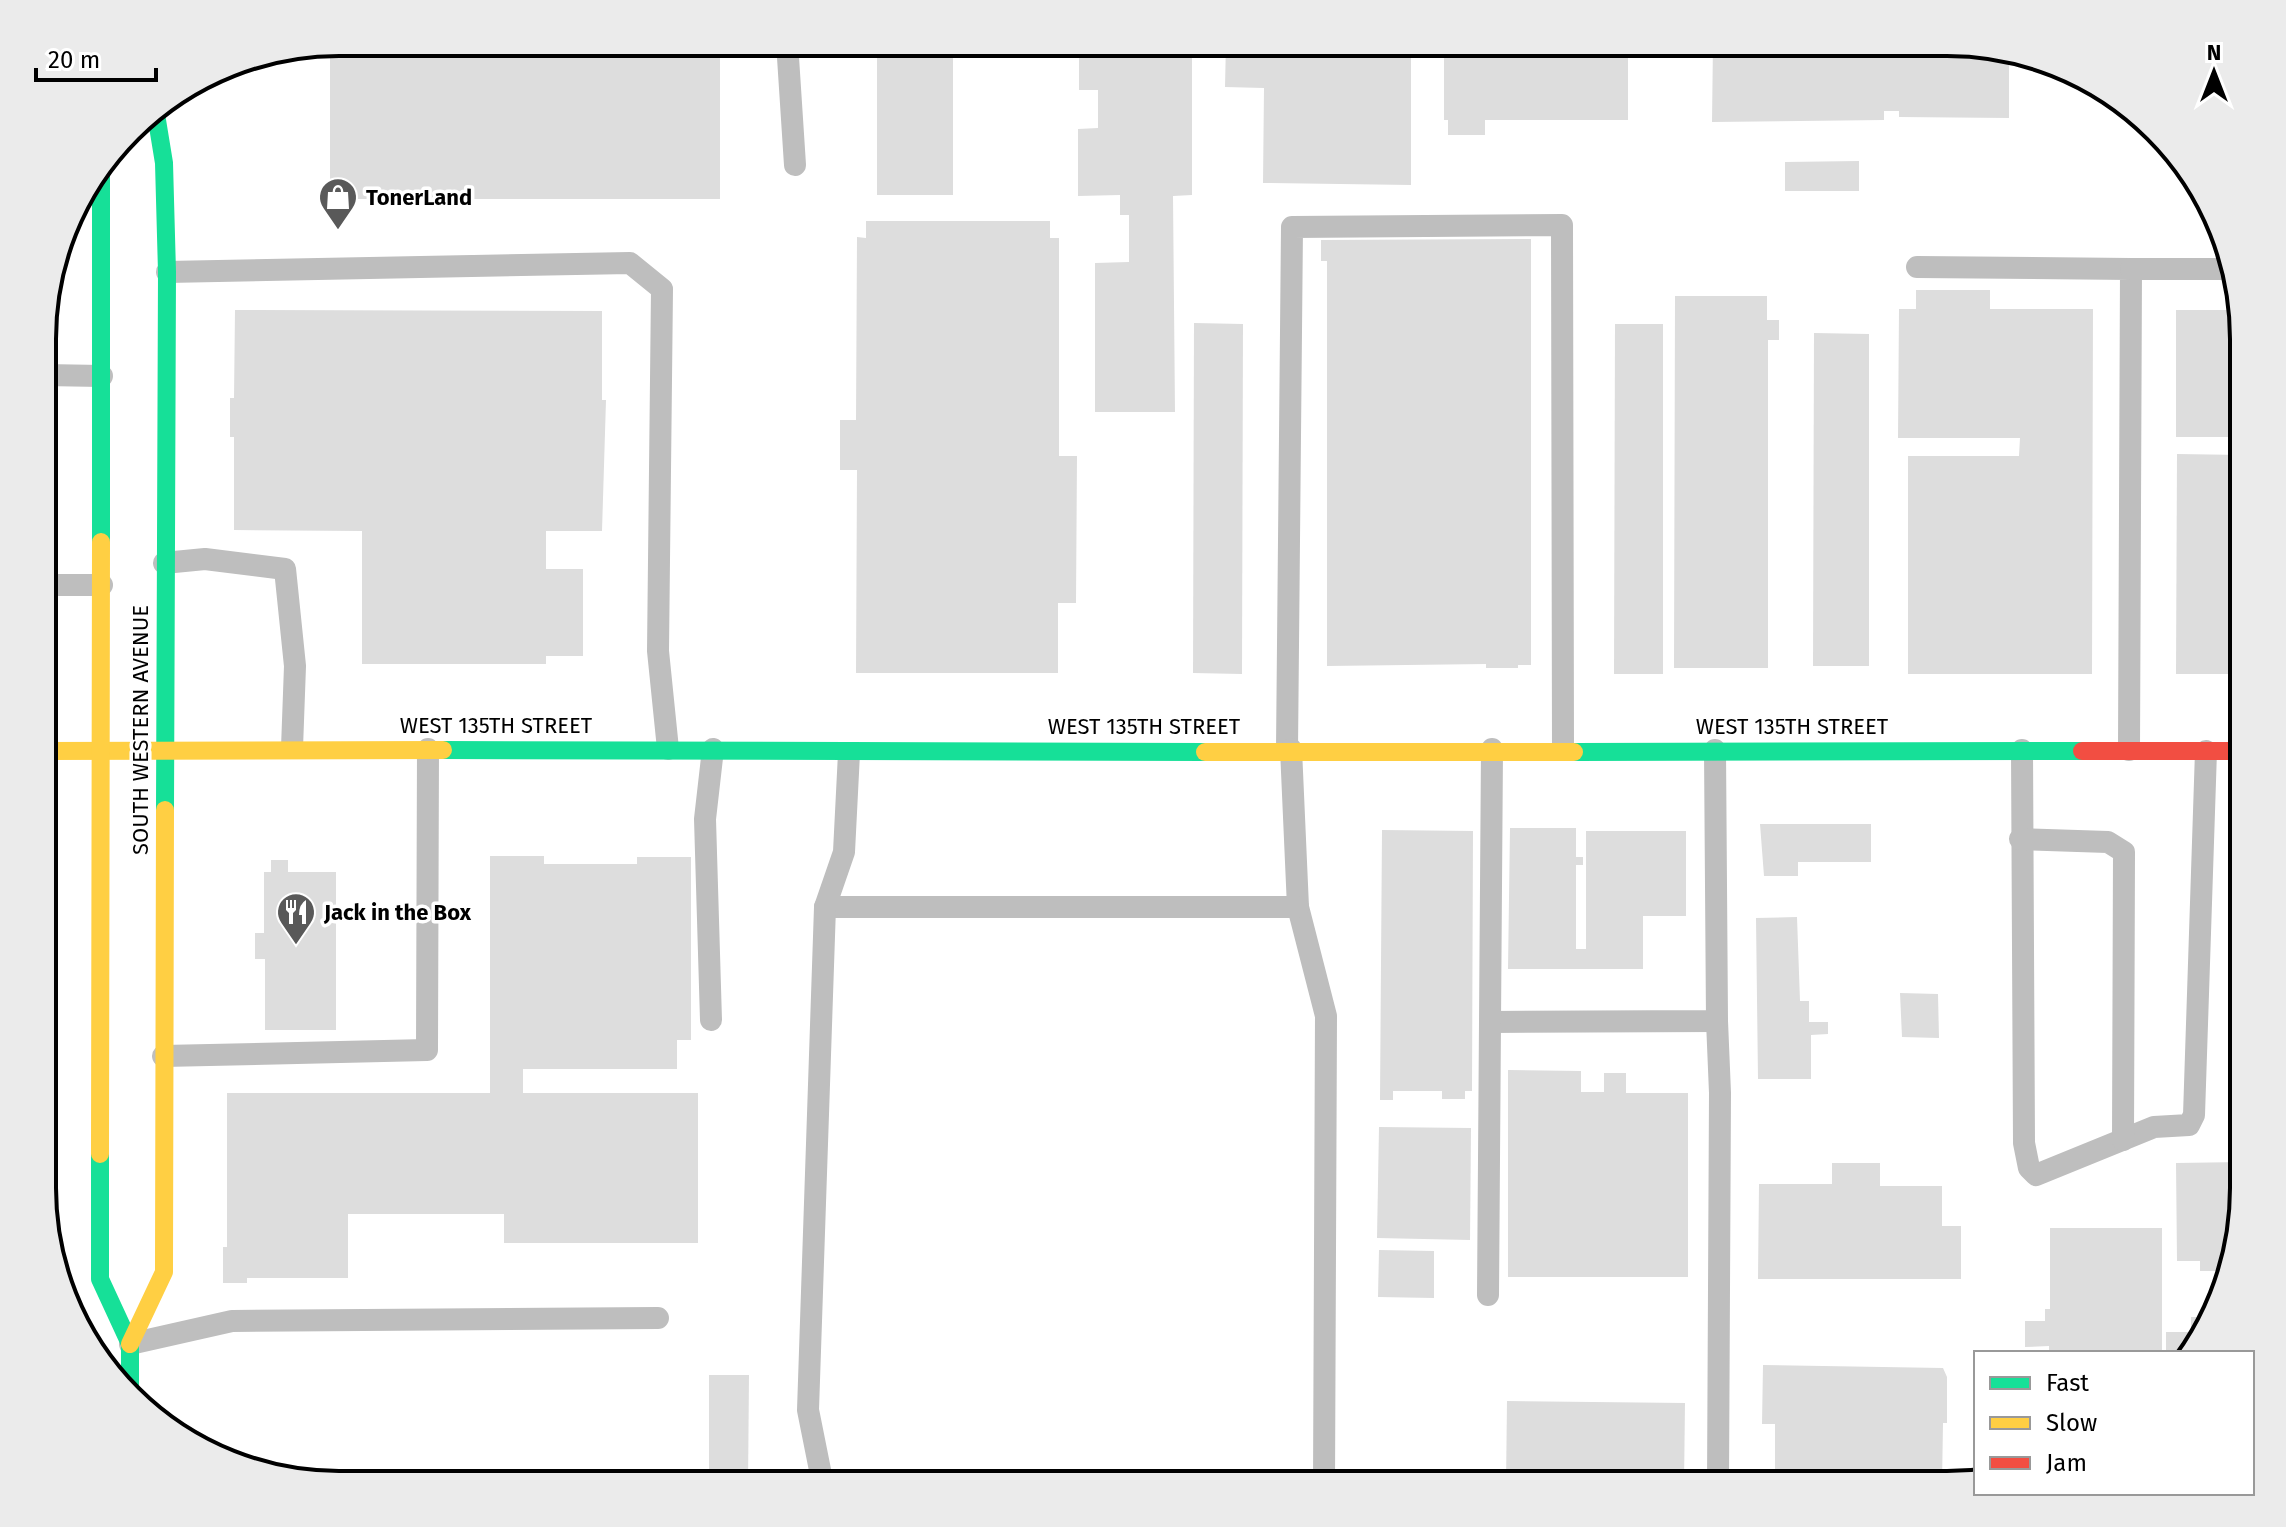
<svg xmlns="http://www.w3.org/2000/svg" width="2286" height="1527" viewBox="0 0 2286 1527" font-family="'Fira Sans',sans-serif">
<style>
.building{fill:#ddd}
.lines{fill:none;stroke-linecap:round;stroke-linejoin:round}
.lane{stroke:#bebebe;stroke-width:22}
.fast{stroke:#16e098;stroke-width:18}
.slow{stroke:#ffcf43;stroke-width:18}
.jam{stroke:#f24e42;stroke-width:18}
.labels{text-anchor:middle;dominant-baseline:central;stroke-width:7;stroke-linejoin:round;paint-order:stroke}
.poi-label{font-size:22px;font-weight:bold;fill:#000;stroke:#fff;text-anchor:start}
.street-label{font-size:22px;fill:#000;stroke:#fff}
.rim{fill:none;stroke:#000;stroke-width:4}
</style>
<rect width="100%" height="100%" fill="#fff"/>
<g class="building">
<path d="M339,42h381v157h-390v-155z"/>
<path d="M1098,42h94v153l-19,1 2,216h-80v-149l34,-1v-47h-9v-20l-42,1v-67l20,-1v-38h-19v-41h19z"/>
<path d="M1226,42h185v143l-148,-2 1,-95 -39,-1z"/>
<path d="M1444,42h184v78h-143v15h-37v-15h-4z"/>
<path d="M1713,42h172v13h14v-13h48l62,10v66l-110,-1v-6h-15v9l-172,2z"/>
<rect x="877" y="56" width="76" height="139"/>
<path d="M1859,161v30h-74v-29z"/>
<path d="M866,221h184v17h9v218h18l-1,147h-18v70h-202l1,-203h-17v-50h16l1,-183 9,1z"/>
<path d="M1531,239v426h-13v3h-32v-4l-159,2v-405h-6v-21z"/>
<path d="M1916,290h74v19h103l-1,365h-184v-218h111l1,-18h-122l1,-129h17z"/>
<path d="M1675,296h92v24h12v20h-11v328h-94z"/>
<path d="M235,310l367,1v89h4l-4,131h-56v38h37v87h-37v8h-184v-133l-128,-1v-93h-4v-39h4z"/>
<path d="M2176,310h64l3,10v117h-67z"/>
<path d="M1194,323l49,1 -1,350 -49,-1z"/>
<path d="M1615,324h48v350h-49z"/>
<path d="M1814,333l55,1v332h-56z"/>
<path d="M2177,454l66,1v219h-67z"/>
<path d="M1760,824h111v38h-73v14h-34z"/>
<path d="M1510,828h66v29h7v8h-7v84h10v-118h100v85h-43v53h-135z"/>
<path d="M1382,830l91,1 -1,260h-7v8h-23v-8h-49v9h-13z"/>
<path d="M490,856h54v8h93v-7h54v183h-14v29h-154v24h175v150h-194v-29h-156v64h-101v5h-24v-36h4v-154h263z"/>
<path d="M271,860h17v12h48v158h-71v-71h-10v-26h9v-61h7z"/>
<path d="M1797,917l3,84h9v21h19v12l-17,1v44h-53l-2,-161z"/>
<path d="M1900,993l38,1 1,44 -37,-1z"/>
<path d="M1508,1070l73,1v21h23v-19h22v20h62v184h-180z"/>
<path d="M1379,1127l92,1 -1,112 -93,-2z"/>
<path d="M2243,1162v45l-12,64h-31v-10h-23l-1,-98z"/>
<path d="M1832,1163h48v23h62v40h19v53h-203l1,-95h73z"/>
<path d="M2050,1228h112v125h-113v-7l-24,1v-26h20v-12h5z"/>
<path d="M1379,1250l55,1v47l-56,-1z"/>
<path d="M2191,1317h21l-18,36h-28v-21h25z"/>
<path d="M1763,1365l180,3 4,9v46h-4l-1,61h-167v-60h-13z"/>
<path d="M709,1375h40l-1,110h-39z"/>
<path d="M1507,1401l178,2 -1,81 -178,1z"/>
</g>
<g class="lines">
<g class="lane">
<path d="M787,42l8,123"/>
<path d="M1917,267l214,2 -2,481"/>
<path d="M2131,269h97"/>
<path d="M167,272l463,-9 32,26 -4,362 10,98"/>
<path d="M44,375l58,1"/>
<path d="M164,563l41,-4 80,10 10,97 -3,82"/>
<path d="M44,585h58"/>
<path d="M1287,749l5,-522 270,-2 1,524"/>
<path d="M1291,749l7,158 28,109 -2,469"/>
<path d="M2022,750l2,393 5,25 7,7 118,-48 35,-2 5,-10 12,-364"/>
<path d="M2020,839l88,3 16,10 -1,288"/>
<path d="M825,907h473"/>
<path d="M711,1020l-6,-201 8,-70"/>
<path d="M1717,1021l3,72 -2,391"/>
<path d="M1490,1022l227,-1 -2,-271"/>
<path d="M163,1056l264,-6 1,-301"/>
<path d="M1488,1295l4,-546"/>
<path d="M130,1344l102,-23 426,-3"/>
<path d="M823,1485l-15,-75 17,-503 19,-55 5,-99"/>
</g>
<g class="fast">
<path d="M155,108l9,55 3,109 -2,538"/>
<path d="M101,542v-372"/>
<path d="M443,750l762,2"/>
<path d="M1574,752l508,-1"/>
<path d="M100,1154v125l30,65v45"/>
</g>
<g class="slow">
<path d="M44,751l399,-1"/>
<path d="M1205,752h369"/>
<path d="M100,1154l1,-612"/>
<path d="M130,1344l34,-72 1,-462"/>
</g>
<path class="jam" d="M2082,751h161"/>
</g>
<defs>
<g id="shop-pin" transform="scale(2)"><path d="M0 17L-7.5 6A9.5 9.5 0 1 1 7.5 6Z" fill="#595959" stroke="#fff"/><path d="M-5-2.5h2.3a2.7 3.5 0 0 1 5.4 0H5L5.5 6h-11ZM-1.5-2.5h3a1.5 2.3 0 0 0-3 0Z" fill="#fff"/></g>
<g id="restaurant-pin" transform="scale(2)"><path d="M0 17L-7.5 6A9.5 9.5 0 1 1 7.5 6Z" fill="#595959" stroke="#fff"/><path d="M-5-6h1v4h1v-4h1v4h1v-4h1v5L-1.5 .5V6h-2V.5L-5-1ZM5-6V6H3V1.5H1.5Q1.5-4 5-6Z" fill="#fff"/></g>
</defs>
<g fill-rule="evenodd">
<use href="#shop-pin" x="338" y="197"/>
<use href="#restaurant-pin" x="296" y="912"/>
</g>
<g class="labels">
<g class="poi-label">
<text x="366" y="197">TonerLand</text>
<text x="324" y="912">Jack in the Box</text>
</g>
<g class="street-label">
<text x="496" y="725">WEST 135TH STREET</text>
<text x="1144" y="726">WEST 135TH STREET</text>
<text x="1792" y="726">WEST 135TH STREET</text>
<text transform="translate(140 730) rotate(-90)">SOUTH WESTERN AVENUE</text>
</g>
</g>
<path d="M0 0H2286V1527H0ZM339 56H1947A283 283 0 0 1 2230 339V1188A283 283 0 0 1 1947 1471H339A283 283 0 0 1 56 1188V339A283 283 0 0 1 339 56Z" fill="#ebebeb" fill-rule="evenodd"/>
<path class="rim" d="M339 56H1947A283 283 0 0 1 2230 339V1188A283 283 0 0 1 1947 1471H339A283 283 0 0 1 56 1188V339A283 283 0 0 1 339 56Z"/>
<rect x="1974" y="1351" width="280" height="144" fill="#ffffff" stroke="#999999" stroke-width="2"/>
<rect x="1990" y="1377" width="40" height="12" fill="#16e098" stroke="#999999" stroke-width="2"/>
<text x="2046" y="1391" font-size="24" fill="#000000">Fast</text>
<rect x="1990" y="1417" width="40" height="12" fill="#ffcf43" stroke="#999999" stroke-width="2"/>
<text x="2046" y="1431" font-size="24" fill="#000000">Slow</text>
<rect x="1990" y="1457" width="40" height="12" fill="#f24e42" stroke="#999999" stroke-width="2"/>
<text x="2046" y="1471" font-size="24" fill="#000000">Jam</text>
<g transform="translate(2214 72)" stroke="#ffffff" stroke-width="6" paint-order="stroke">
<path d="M0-6L14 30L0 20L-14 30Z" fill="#000000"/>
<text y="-12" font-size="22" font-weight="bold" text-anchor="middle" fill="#000000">N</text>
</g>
<path d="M36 68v12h120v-12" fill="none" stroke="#000000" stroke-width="4"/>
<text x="48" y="68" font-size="24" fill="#000000" stroke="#ffffff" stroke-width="6" paint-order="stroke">20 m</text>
</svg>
